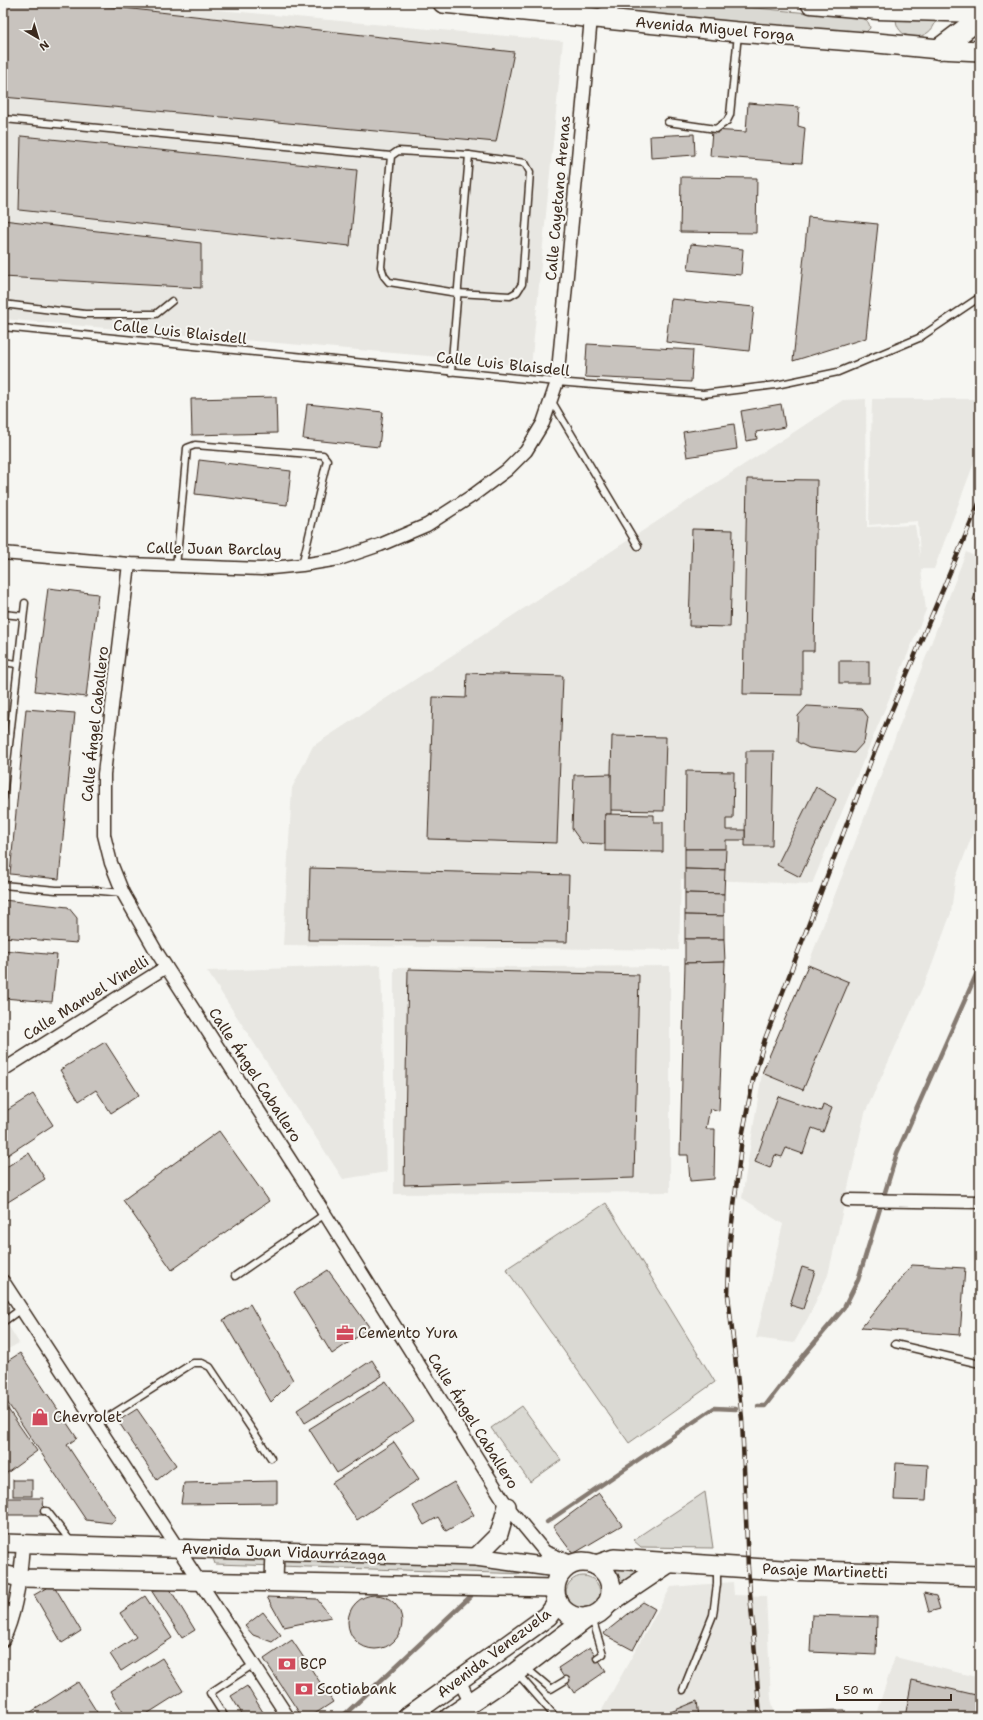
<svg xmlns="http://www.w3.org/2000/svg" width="983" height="1720" viewBox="0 0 983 1720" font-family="'Shantell Sans',sans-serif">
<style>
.built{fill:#e8e7e2}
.green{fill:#dad9d3;stroke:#8a8278}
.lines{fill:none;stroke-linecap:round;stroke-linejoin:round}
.stream{stroke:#857a71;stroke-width:4.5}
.building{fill:#c8c3be;stroke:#3b2a1e}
.service-casing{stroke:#3b2a1e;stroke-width:9}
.minor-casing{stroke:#3b2a1e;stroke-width:15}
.secondary-casing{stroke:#3b2a1e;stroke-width:20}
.primary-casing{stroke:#3b2a1e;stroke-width:22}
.trunk-casing{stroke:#3b2a1e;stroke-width:23}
.service{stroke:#f6f6f2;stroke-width:6}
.minor{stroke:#f6f6f2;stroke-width:12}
.secondary{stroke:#f6f6f2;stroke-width:17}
.primary{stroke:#f6f6f2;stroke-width:19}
.trunk{stroke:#f6f6f2;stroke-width:20}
.rail-casing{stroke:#3b2a1e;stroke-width:4.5}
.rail{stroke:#f6f6f2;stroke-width:3;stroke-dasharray:9;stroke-linecap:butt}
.labels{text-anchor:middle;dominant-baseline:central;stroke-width:4;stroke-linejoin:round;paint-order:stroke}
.street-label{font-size:15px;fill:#3b2a1e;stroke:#f6f6f2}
.poi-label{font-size:15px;fill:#3b2a1e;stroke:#f6f6f2;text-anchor:start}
</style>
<rect width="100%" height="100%" fill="#f6f6f2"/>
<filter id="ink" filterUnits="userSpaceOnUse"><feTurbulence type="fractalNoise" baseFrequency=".025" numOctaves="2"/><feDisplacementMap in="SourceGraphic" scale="8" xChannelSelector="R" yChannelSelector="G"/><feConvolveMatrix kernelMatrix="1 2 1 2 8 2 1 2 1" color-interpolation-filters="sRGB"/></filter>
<g filter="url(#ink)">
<g class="built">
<path d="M3,3h137l423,38 -32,326 -80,-9 -448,-39z"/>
<path d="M866,399l1,128 48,-2 5,33 -2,-37 -49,4 3,-126h108v48l-46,122h-13l5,41 -114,274 -131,-5 -2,71 -396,-5 9,-157 21,-42 530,-346z"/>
<path d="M966,552l14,7v20l-7,21 1,4 6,3v208l-25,65 -4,33 -22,60 -64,140 -37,162 -19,41 -15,27 -38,-5 27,-114 -41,-26 20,-125 46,-108z"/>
<path d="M381,965l6,207 -44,7 -136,-208z"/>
<path d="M670,966v226l-276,2v-226z"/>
<path d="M5,1320l14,23 -16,9v-31z"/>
<path d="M733,1582l1,13 32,1 5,103 5,18h-178l73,-130z"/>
<path d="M895,1657l85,21v39h-105z"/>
</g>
<g class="green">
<path d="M631,3h72l159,15c5,2 7,4 8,10l-5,5 -4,1 -226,-21 -5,-5z"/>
<path d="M896,20h40c-5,22 -38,23 -40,0z"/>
<path d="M606,1203l109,179 -86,61 -123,-174z"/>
<path d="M522,1406l39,54 -31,22 -39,-54z"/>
<path d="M705,1492l8,56 -72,-1 -8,-7z"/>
<path d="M212,1555l253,8 62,11 -312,-10z"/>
<path d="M607,1567l41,3 -27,15 -4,-7z"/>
<circle cx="583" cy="1593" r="17"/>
</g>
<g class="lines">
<g class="stream">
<path d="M758,1406h7l39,-51 40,-47 14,-28 39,-127 83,-187"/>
<path d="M547,1522l167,-114 22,1"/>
<path d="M342,1717l129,-121"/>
</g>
</g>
<g class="building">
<path d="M3,3h76l435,49 -18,90 -493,-45z"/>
<path d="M748,103l51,4 -1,19 7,2 -3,35 -92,-7 2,-26 34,2z"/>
<path d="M694,134l1,21 -44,3 -1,-22z"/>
<path d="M21,136l336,34 -7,76 -331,-36z"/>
<path d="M681,177l76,1 -1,55 -76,-1z"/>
<path d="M808,217l70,7 -12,114 -73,23z"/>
<path d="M3,220l198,23v45l-198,-11z"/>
<path d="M691,244l52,5 -2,26 -53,-5z"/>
<path d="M671,299l83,8 -5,44 -83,-9z"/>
<path d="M587,344l106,6 -2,32 -106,-5z"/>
<path d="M276,397l1,36 -85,2 -1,-36z"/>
<path d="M307,404l76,8 -4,35 -76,-8z"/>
<path d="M781,404l4,23 -29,5 1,7 -11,2 -5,-30z"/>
<path d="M734,424l3,25 -50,8 -4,-25z"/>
<path d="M199,460l92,11 -4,34 -92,-11z"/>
<path d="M747,479l70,1 -3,171h-12v44l-59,-1z"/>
<path d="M692,529l41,1 -3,97 -41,-1z"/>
<path d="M980,579v23l-7,-2z"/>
<path d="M48,588l50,6 -12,103 -51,-6z"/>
<rect x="839" y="661" width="30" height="22"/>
<path d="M467,673l96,3 -6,167 -129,-4 5,-142 33,1z"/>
<path d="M807,706l55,3 6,8 -4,25 -10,11 -45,-5 -12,-6 1,-26z"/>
<path d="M26,709l49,4 -16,166 -49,-5z"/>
<path d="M612,736l54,1 -2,74 -54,-1z"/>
<path d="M746,751h28l-2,95h-27z"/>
<path d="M686,771l48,1 -1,47h-7v11h19v10h-19v9h-41z"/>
<path d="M611,774v40h-6v30l-23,-1 -10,-14 2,-54z"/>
<path d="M816,787l20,12 -36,78 -23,-12z"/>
<path d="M605,814l49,1v7h9v30l-58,-1z"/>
<path d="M685,849h41l-1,21 -40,-1z"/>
<path d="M310,868l259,7 -2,67 -259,-2z"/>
<path d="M685,869l40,1 -1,24 -39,-1z"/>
<path d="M685,893l39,1v22l-39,-1z"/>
<path d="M3,900l65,7 9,11v25l-74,-6z"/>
<path d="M685,915l39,1v23h-39z"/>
<path d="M685,939h39l1,23 -40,1z"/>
<path d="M3,950l54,5 -5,47 -49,-4z"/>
<path d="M725,962l-6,149 -9,-3 -4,21h9l-1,50 -24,2 -2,-26h-8l5,-192z"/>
<path d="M808,965l41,17 -46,108 -41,-17z"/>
<path d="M408,969l231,6 -5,203 -230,7z"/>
<path d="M105,1042l34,53 -28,18 -15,-23 -17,11 -19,-31z"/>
<path d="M980,1079v23l-5,-2z"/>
<path d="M33,1094l20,31 -50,33v-45z"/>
<path d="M778,1096l43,15 2,-7 9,4 -9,24 -11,-4 -9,26 -17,-6 -4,9 -7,-2 -5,13 -15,-6z"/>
<path d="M219,1131l50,70 -97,69 -49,-70z"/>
<path d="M29,1153l16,26 -42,26v-36z"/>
<path d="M912,1265l53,3 -5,67 -99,-7z"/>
<path d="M802,1267l13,4 -12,38 -13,-4z"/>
<path d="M328,1270l42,58 -38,26 -38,-62z"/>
<path d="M250,1304l43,76 -22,22 -48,-82z"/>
<path d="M20,1353l57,85 -10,7 49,74 -5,4 -25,-3 -83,-124v-32z"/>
<path d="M372,1360l10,16 -77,47 -8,-13z"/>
<path d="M386,1381l28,40 -77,52 -28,-44z"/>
<path d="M3,1402l34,49 -34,25z"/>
<path d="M137,1409l39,56 -19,15 -39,-59z"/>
<path d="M394,1442l25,37 -62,41 -25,-37z"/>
<path d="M896,1463l32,2 -2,36 -32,-1z"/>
<rect x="13" y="1480" width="19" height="16"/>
<path d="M277,1481v22l-96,1 3,-21z"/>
<path d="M454,1482l20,33 -28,16 -8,-14 -14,8 -11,-19z"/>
<path d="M599,1493l23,32 -49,29 -20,-27z"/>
<path d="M3,1498h40l1,17h-41z"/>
<path d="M53,1584l28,47 -19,12 -28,-48z"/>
<path d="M170,1589l25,41 -13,8 -31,-48z"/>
<path d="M924,1593l12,3 4,13 -11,3z"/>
<circle cx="375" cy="1622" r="27"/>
<path d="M145,1596l27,42 -51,33 -11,-17 26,-17 -16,-24z"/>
<path d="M267,1597l50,2 14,18 -47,10z"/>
<path d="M643,1602l12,7 -22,41 -30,-16z"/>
<path d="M263,1612l18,23 -9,7 -19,-7 -8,-9z"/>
<path d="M812,1615l65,2 -1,38 -66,-3z"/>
<path d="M292,1640l41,62 -23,15h-8l-38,-58z"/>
<path d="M590,1647l16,24 -32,22 -16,-25z"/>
<path d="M162,1658l21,33 -41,26h-16l-16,-26z"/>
<path d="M912,1680l68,16v21h-75z"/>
<path d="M78,1682l22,35h-77z"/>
<path d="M247,1686l19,31h-22l-13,-21z"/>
<path d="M697,1701l2,16h-38v-1z"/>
<path d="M845,1710v7h-46l-1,-6z"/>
</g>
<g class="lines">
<g class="service-casing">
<g id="service">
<path d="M3,119v8"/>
<path d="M4,119l387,37 7,-5 71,4 56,8 5,9 -8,112 -5,8 -7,4 -53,-3 -68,-11 -5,-6 -3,-9 10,-111"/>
<path d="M668,122l48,7 11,-8 3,-6 8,-81"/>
<path d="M3,304l82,10h71l16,-13"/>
<path d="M3,327l554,55 146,12 73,-9 62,-13 81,-34 61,-41"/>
<path d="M451,372l18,-217"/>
<path d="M551,400l87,146"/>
<path d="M176,567l11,-119 8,-3 128,10 4,5 -25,105"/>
<path d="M3,614l20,2"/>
<path d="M3,662l14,2"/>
<path d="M3,798l22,-195"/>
<path d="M3,885l53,5h34l33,3"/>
<path d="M235,1276l90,-62"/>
<path d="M3,1322l18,-13"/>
<path d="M895,1344l85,20"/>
<path d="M97,1424l96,-61h9l8,4 61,91"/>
<path d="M44,1511h3l25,32"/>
<path d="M592,1618l11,36 -6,4"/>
<path d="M525,1667l26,22 15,-9"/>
<path d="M517,1673l36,41 -1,3"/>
<path d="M683,1690l30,-75 4,-31v-16"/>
<path d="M225,1717l-15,-24 44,-29"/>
</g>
</g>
<g class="minor-casing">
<g id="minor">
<path d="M574,3l5,8 9,5"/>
<path d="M594,17l13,-5 9,-9"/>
<path d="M3,553l126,11 132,5 41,-4 37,-6 41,-14 47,-20 45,-29 35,-26 19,-19 17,-28 14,-41 34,-364"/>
<path d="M129,564l-25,210v61l7,28 12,30 33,58 169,263 182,292 38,46 12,29"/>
<path d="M3,1070l163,-103"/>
<path d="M848,1200l132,2"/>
<path d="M3,1281l285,436"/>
<path d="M545,1552l29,11"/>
<path d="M3,1640c14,-27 18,-66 20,-96"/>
<path d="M459,1680l11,22 -1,6"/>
</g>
</g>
<g class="secondary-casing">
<g id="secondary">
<path d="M3,1543l473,14 88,12"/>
<path d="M476,1557l23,-23 8,-28"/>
<path d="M3,1574l17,4 535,10"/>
<path d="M274,1582l1,-31"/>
</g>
</g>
<g class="primary-casing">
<g id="primary">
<path d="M443,3l295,29 139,11 62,6 41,2"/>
<circle cx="583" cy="1590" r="28"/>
<path d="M596,1565l18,-6 168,11 198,6"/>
<path d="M606,1605l64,-43"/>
<path d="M408,1717l140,-101 10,-14"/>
<path d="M450,1717l66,-45 72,-55"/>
</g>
</g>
<g class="trunk-casing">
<g id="trunk">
<path d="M811,3l67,6 102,3"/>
<path d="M939,49l41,-31"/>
</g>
</g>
<use href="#service" class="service"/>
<use href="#minor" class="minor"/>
<use href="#secondary" class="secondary"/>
<use href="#primary" class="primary"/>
<use href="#trunk" class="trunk"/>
<g class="rail-casing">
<path id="rail" d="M760,1717l-12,-149 -6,-150 -14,-123 2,-55 12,-103 11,-57 12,-41 110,-289 105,-249"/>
</g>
<use href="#rail" class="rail"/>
</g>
</g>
<defs>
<g id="office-bare" transform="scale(1.38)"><path d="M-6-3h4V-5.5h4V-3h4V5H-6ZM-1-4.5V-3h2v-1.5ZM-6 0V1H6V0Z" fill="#d1495b" stroke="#f6f6f2" stroke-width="2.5" paint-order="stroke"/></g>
<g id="shop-bare" transform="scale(1.38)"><path d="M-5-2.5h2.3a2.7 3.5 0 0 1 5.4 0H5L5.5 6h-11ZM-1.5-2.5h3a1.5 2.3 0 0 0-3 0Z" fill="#d1495b" stroke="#f6f6f2" stroke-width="2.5" paint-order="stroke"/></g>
<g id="bank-bare" transform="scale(1.38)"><path d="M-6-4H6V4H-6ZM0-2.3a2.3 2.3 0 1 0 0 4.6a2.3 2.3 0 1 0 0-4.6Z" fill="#d1495b" stroke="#f6f6f2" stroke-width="2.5" paint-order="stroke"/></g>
</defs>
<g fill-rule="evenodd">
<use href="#office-bare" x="345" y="1333"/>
<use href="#shop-bare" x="40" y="1417"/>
<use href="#bank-bare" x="287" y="1664"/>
<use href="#bank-bare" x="304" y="1689"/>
</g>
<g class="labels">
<g class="street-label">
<text transform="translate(715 29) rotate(5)">Avenida Miguel Forga</text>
<text transform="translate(558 198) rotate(-85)">Calle Cayetano Arenas</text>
<text transform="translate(180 332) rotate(6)">Calle Luis Blaisdell</text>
<text transform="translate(503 364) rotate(6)">Calle Luis Blaisdell</text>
<text transform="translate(214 549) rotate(1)">Calle Juan Barclay</text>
<text transform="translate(95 724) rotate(-84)">Calle Ángel Caballero</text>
<text transform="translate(86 998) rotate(-32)">Calle Manuel Vinelli</text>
<text transform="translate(255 1075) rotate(57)">Calle Ángel Caballero</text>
<text transform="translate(473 1421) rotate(58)">Calle Ángel Caballero</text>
<text transform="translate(284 1552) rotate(2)">Avenida Juan Vidaurrázaga</text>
<text transform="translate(825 1571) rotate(2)">Pasaje Martinetti</text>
<text transform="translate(494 1653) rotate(-37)">Avenida Venezuela</text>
</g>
<g class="poi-label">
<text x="358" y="1333">Cemento Yura</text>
<text x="53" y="1417">Chevrolet</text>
<text x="300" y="1664">BCP</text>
<text x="317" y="1689">Scotiabank</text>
</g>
</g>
<rect width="983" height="1720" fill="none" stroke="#f6f6f2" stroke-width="16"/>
<rect x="8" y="8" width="967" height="1704" fill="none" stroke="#3b2a1e" stroke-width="1.5" filter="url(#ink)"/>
<g transform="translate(38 38) rotate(142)" stroke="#f6f6f2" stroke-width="3" paint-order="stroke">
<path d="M0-3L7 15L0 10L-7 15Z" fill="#3b2a1e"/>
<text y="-6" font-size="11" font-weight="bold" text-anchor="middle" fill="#3b2a1e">N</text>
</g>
<path d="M837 1694v6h114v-6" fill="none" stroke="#3b2a1e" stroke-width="2"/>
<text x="843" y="1694" font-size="12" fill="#3b2a1e" stroke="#f6f6f2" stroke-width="3" paint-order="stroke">50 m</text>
</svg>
